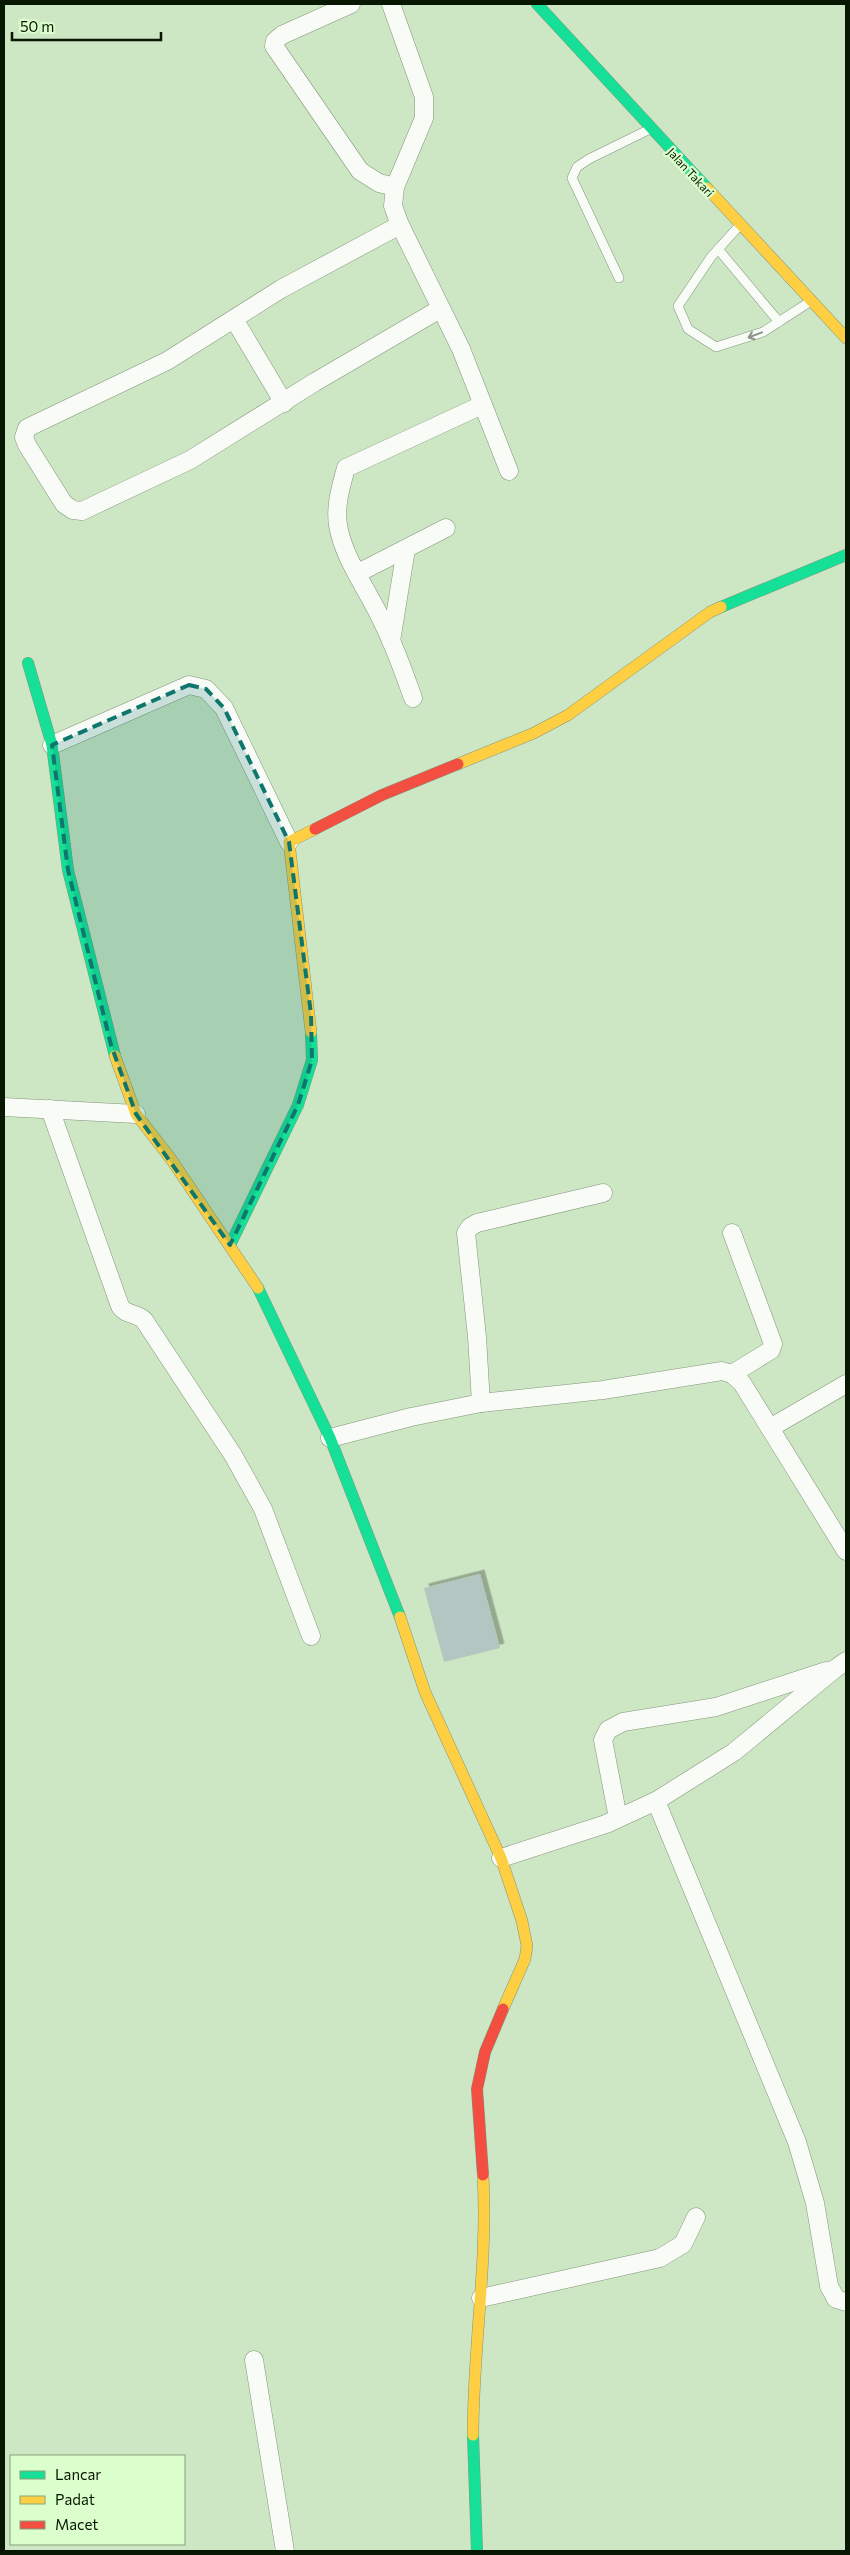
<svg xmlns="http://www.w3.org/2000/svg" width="850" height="2555" viewBox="0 0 850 2555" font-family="Commissioner,sans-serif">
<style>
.building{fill:#b3c6c1;filter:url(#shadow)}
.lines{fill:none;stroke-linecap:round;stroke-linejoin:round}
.lane-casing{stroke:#83967c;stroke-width:10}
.street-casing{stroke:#83967c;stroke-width:19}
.fast-casing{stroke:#83967c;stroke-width:12}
.slow-casing{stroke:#83967c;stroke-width:12}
.jam-casing{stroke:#83967c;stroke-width:12}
.lane{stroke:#f8fbf6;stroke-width:9}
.street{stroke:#f8fbf6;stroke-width:18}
.fast{stroke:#16e098;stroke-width:11}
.slow{stroke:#ffcf43;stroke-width:11}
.jam{stroke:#f24e42;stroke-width:11}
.oneway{stroke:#8c9488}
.marked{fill:#0f766e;fill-opacity:0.2;stroke:#0f766e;stroke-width:4;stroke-dasharray:10 6;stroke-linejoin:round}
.labels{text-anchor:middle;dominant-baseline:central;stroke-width:4.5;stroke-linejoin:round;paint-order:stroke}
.street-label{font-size:12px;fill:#081702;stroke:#dafecc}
</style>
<defs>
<filter id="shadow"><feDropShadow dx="4.5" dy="-4.5" stdDeviation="0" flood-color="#0004"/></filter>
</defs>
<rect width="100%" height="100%" fill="#cde6c3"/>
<path class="building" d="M480,1574l20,74 -56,14 -20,-74z"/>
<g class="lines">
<g class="lane-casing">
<g id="lane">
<path d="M740,225l-29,32 -33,49 10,23 28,18 47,-15 48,-31"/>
<path d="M718,249l61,73"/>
<path d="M619,278l-47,-100 5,-11 12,-8 61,-30"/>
</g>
</g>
<g class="street-casing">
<g id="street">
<path d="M351,4l-69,31 -7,6 -1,5 86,125 19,12 16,4"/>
<path d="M391,4l33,93v21l-29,69 -2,19 7,19 61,124 48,122"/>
<path d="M400,225l-119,64 -114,72 -140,67 -3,9 3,8 37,59 9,6 9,1 108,-51 125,-78 125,-73"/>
<path d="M234,319l50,84"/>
<path d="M358,573l88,-45"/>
<path d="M391,641l15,-92"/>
<path d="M413,698c-9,-25 -18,-51 -30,-75 -14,-31 -40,-65 -45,-98 -3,-19 3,-39 8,-57l136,-63"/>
<path d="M52,745l137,-60 17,4 18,19 65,134"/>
<path d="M4,1107l132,7"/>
<path d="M50,1109l70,197c5,9 17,7 24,14l89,135 30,54 48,127"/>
<path d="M732,1374l39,-24 2,-6 -41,-111"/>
<path d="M481,1403l-4,-66 -11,-104 4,-6 7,-4 126,-30"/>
<path d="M770,1428l76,-44"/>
<path d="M330,1438l81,-21 70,-14 122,-13 119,-19 10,3 10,9 104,168"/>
<path d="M656,1801l141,341 18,61 14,83 7,13 10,3"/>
<path d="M618,1818l-15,-78 5,-10 15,-8 93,-15 110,-36"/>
<path d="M501,1858l105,-34 50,-23 78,-49 102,-84 10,-7"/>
<path d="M481,2298l179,-40 23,-14 13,-27"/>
<path d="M254,2360l31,191"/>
</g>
</g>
<g class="fast-casing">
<g id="fast">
<path d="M537,4l170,184"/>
<path d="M721,607l125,-52"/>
<path d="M28,663l24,82 16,125 47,186"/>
<path d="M230,1245l68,-140 14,-45 -1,-28"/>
<path d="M258,1288l72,150 70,179"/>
<path d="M473,2435l4,116"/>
</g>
</g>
<g class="slow-casing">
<g id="slow">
<path d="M707,188l139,150"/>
<path d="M458,764l76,-31 34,-18 142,-103 11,-5"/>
<path d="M311,1032l-22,-190 26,-13"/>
<path d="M115,1056l21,58 35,45 87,129"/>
<path d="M400,1617l25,75 76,166 21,63 5,25 -2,13 -22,50"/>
<path d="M473,2435c0,-87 15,-173 10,-260"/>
</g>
</g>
<g class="jam-casing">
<g id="jam">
<path d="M315,829l67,-34 76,-31"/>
<path d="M483,2175l-6,-86 8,-37 18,-43"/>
</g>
</g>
<use href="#lane" class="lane"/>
<use href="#street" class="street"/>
<use href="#fast" class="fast"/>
<use href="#slow" class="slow"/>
<use href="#jam" class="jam"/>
</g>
<defs><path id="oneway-shaft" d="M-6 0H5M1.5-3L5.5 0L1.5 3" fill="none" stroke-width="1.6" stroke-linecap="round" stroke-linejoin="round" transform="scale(1.25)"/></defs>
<use class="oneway" href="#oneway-shaft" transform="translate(755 335) rotate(159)"/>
<path class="marked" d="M189,685l17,4 18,19 65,134 22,172 1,46 -14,45 -68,140 -94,-131 -25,-69 -43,-175 -16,-125z"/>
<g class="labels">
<g class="street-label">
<text transform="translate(691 172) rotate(47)">Jalan Takari</text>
</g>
</g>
<rect width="850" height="2555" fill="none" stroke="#081702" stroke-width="10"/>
<rect x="10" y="2455" width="175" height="90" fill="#dafecc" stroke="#86a27b"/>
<rect x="20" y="2471" width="25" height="8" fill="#16e098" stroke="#86a27b"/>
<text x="55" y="2480" font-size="15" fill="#081702">Lancar</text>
<rect x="20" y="2496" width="25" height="8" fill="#ffcf43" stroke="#86a27b"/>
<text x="55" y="2505" font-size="15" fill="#081702">Padat</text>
<rect x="20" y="2521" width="25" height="8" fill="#f24e42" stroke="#86a27b"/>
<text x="55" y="2530" font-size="15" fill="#081702">Macet</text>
<path d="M12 32v8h149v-8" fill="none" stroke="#081702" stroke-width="2.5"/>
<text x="20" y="32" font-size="15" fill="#081702" stroke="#dafecc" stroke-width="4" paint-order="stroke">50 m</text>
</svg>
